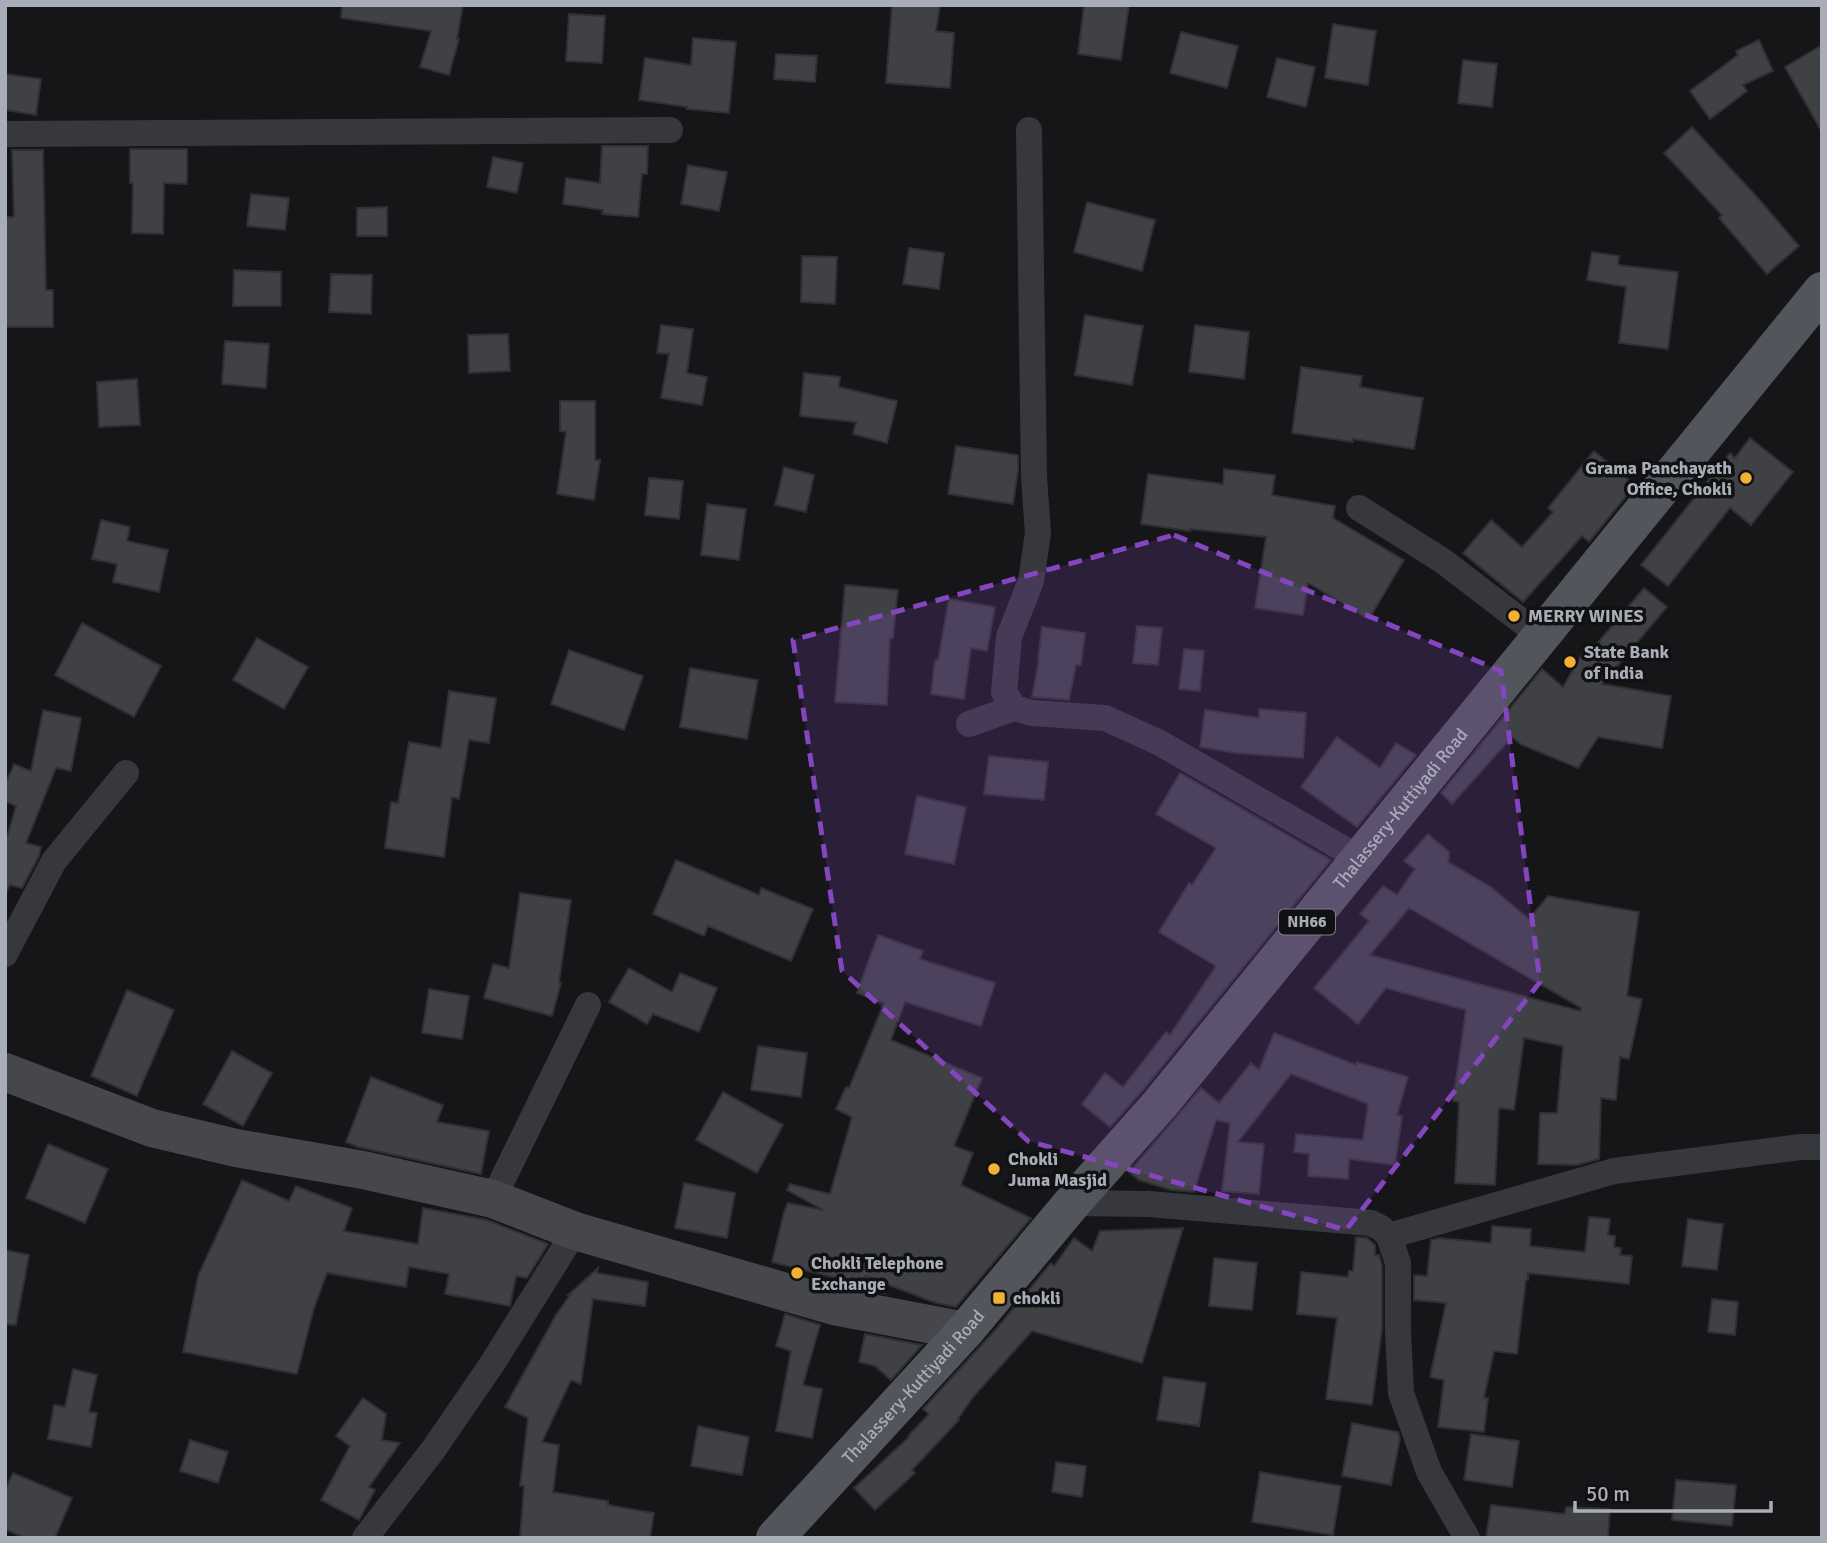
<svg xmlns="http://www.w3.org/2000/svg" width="1827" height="1543" viewBox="0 0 1827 1543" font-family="Signika,sans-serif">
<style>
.building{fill:#404145;stroke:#303034;stroke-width:2;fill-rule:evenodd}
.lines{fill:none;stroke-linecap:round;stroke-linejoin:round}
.street{stroke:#37383d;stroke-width:26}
.secondary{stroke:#45474d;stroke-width:38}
.primary{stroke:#53555c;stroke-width:38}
.marked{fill:#8446be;fill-opacity:0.2;stroke:#8446be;stroke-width:5;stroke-dasharray:14 9;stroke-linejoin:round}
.poi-dot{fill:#f2b134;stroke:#111113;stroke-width:2.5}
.labels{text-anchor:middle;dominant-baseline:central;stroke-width:7;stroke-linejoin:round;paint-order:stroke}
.shield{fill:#111113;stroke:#7b7e86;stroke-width:2}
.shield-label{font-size:16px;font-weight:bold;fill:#a8adb8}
.poi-label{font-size:18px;font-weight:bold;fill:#a8adb8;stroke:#111113;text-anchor:start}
.street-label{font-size:18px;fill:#a8adb8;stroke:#111113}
</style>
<rect width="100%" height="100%" fill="#161618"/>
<g class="building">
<path d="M342,5h121l-6,34h2l-10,36 -29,-8 11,-36 -90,-13z"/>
<path d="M892,5h48l-4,26 18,2 -4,55 -64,-5z"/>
<path d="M1084,5h45l-8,55 -43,-6z"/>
<path d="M569,14l36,2 -3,47 -36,-2z"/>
<path d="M1333,24l43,7 -8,54 -43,-7z"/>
<path d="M1181,32l57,14 -11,42 -57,-15z"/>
<path d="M693,38l43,4 -7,71 -42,-4v-2l-48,-7 6,-42 46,7z"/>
<path d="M1759,40l14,31 -30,14 4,6 -37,28 -20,-28 48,-36 -2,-4z"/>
<path d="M1822,45v87l-37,-65z"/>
<path d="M776,54l41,2 -2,26 -41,-3z"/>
<path d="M1277,58l38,9 -9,40 -39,-10z"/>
<path d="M1463,60l34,4 -5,43 -34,-4z"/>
<path d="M5,74l36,5 -5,36 -31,-5z"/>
<path d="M1692,127l65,70 42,49 -32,28 -48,-56 3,-3 -58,-62z"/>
<path d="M602,146h46l-1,28h-5l-4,43 -36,-3 1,-4 -40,-6 3,-26 34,5z"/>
<path d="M130,149h57v35l-23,-1 -1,51 -31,-1 1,-50h-3z"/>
<path d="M12,150h31l3,140h7v37h-48v-110h9z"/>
<path d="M493,157l30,6 -6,30 -30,-6z"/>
<path d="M688,165l39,7 -8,39 -38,-7z"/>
<path d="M251,194l38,4 -4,32 -38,-4z"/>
<path d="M1087,202l68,18 -13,51 -68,-19z"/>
<path d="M387,207v29h-30v-28z"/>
<path d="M909,248l35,5 -5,36 -36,-5z"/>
<path d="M1592,252l27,4 -1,9 60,7 -10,77 -49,-6 7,-56 -39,-7z"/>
<path d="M802,256l35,1 -2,47 -34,-2z"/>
<path d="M234,270l47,2v34h-48z"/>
<path d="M331,274l41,1 -1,39 -42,-2z"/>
<path d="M1085,315l58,11 -11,59 -57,-10z"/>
<path d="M661,325l32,4 -6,44 20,4 -5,28 -41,-7 8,-44 -12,-1z"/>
<path d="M1195,325l54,7 -5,47 -55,-7z"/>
<path d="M508,334l2,37 -41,2 -1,-38z"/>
<path d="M225,341l44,3 -3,44 -44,-4z"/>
<path d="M1301,367l61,9 -2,11 63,11 -9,51 -61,-10v3l-61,-9z"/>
<path d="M804,373l36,4 -1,10 58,14 -10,42 -34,-9 3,-12 -56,-6z"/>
<path d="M137,379l3,46 -41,2 -2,-45z"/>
<path d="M560,401h35v59h5l-6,40 -37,-6 9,-62 -6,-1z"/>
<path d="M1750,438l43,34 -42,53 -21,-17 -62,78 -27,-21 89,-112 5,5z"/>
<path d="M956,446l62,9v16l-5,33 -65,-10z"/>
<path d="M1594,451l41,34 -46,57 -7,-6 -59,66 -60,-49 28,-33 31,27 31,-35 -5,-4z"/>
<path d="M784,467l30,8 -8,37 -31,-7z"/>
<path d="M1224,469l51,6 -3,20 63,11 -2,12 71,42 -35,59 -61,-36 -5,32 -48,-7 11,-71 -76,-8v2l-49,-7 7,-50 75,10z"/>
<path d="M649,478l34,3 -4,38 -34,-4z"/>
<path d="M707,504l39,5 -7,51 -38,-5z"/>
<path d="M101,520l29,7 -3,14 41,9 -9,42 -46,-10 4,-18 -25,-5z"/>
<path d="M845,585l53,5 -5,48h-3l-3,67 -52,-3z"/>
<path d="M1644,588l23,19 -65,77 69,12 -9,52 -64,-11 -20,31 -58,-24 -8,-7 -60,67 -11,-11 101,-124 21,18 22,-38 5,3z"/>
<path d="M949,599l46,8 -8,44 -16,-3 -7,51 -33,-5 4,-34h3z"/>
<path d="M82,623l79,43 -27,51 -79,-42z"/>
<path d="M1137,626l25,2 -4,37 -25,-2z"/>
<path d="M1042,627l43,6 -4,32h-5l-7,35 -37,-3 7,-37 -1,-1z"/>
<path d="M257,638l51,29 -24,42 -51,-29z"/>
<path d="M1184,649l20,2 -4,40 -21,-2z"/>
<path d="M569,650l74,26 -19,54 -73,-26z"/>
<path d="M690,668l68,12 -11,59 -67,-12z"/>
<path d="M449,691l47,7 -7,45 -20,-3 -10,59 -7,-2 -8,60 -59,-9 6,-46 7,1 11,-61 32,6z"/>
<path d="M1259,709l47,4 -3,45 -67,-5 -36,-6 5,-37 54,8z"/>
<path d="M43,710l38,8 -10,53 -15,-3 -30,75 15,4 -2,9 -17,32 -12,-3 -3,6 -2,-1v-53h2l9,-31 -11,-5v-16l9,-21 17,7z"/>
<path d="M1337,737l43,31 16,-25 20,12 -59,72 -56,-40z"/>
<path d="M989,756l59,6 -4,38 -60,-6z"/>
<path d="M1180,773l151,87 -188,230 -33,37 -28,-23 23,-31 18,14 43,-55 4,3 46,-69 -57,-34 30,-49 3,2 24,-37 -60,-34z"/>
<path d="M917,796l49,11 -12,57 -49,-10z"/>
<path d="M1428,834l21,18v8l-1,2 43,25 38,32 19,-23 91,16 -12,84 15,3 -13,60 -9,-2 -4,43 -15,-2 -2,61 -22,6 -39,-1 2,-51h17l6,-67 -39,-8 -10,72 -15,-2 -4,77 -40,-2 4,-81 -6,-1 13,-91 -80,-22 -28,36 -44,-36 55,-67 -9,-7 23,-28 14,9 18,-26 -11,-8zM1409,908l172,100 -1,3 -210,-56z"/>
<path d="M676,860l83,35 2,-7 52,21 -22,52 -83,-35 -4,10 -51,-22z"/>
<path d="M520,893l51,7 -12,82 2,1 -9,33 -68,-18 9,-34 16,4z"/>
<path d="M878,935l45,16 -3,8 75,24 -14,43 -76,-24 -14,38 91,38 -28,68 19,7 -12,32 70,33 -75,89 -20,-4 -71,-27 19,17 -10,-2 1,-3 -103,-26 12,-50 4,-9 35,7 -36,-20 3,-6 40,10 22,-77 -16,-8 10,-22 3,1 35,-85 -27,-10z"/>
<path d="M629,968l43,24 8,-19 37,15 -18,44 -46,-18 -6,10 -38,-22z"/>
<path d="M429,989l40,7 -7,43 -40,-6z"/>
<path d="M127,990l47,20 -37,86 -46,-20z"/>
<path d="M1274,1033l82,32 1,-3 51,15 -11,38 5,1 -7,49 -46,-6 -1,20 -40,-3 1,-22 -15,-2 2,-18 67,6 5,-36 -77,-30 -53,68 26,2 -5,50 -37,-3 8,-68 -14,-3 -22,72 -23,-2 -32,-10 -10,-8 72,-84 18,15 32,-40 8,7z"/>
<path d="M758,1046l49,7 -6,44 -50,-7z"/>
<path d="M232,1051l40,22 -29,53 -40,-22z"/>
<path d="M371,1077l72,28 -6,17 52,9 -8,43 -123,-27 -12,-5z"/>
<path d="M723,1092l60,33 -26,48 -61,-33z"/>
<path d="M48,1144l60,25 -23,54 -59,-25z"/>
<path d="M242,1180l47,21 7,-15 56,22 -8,23 74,13 5,-36 64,12 61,24 -21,34 -11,-2 -6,30 -65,-12 4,-20 -40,-7 -3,20 -79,-14 -13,35 -17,66 -114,-22 15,-76z"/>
<path d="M684,1183l51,10 -8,45 -52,-10z"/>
<path d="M1589,1217l21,2 -2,16 7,1 -1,11 7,1 -1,7 12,1 -3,28 -101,-11v7h-2l-9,74 -23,-3 -10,47h4l-4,34 -46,-5 6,-47 -14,-3 16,-74 -32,-3v-25l13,1 4,-36 8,-2 52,5 1,-17 39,3 -1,17 55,6z"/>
<path d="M1688,1219l35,5 -6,46 -35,-4z"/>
<path d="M1183,1228l-41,135 -110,-32 -59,66 -15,22 1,1 -47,50 3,3 -40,37 -21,-22 55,-51 -1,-1 21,-22 -6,-5 75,-82 53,-64 3,3 20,-28 18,13 8,-20z"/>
<path d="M1356,1237l11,1 8,7v10h4l3,10v64l-10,76 -46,-6 11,-81 -40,-4 4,-42 47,5 1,-6h4z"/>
<path d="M5,1250l24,5 -13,70 -11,-1z"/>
<path d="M1214,1258l43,5 -5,47 -43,-4z"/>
<path d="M598,1268l-1,5 51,9 -3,24 -52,-7 -12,85 -10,-4 -29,62 17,3 -6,47 55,9v4l46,8 -4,25h-130l4,-52h-4l8,-68 -23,-11 51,-92 14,-20h-2z"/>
<path d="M1712,1299l26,3 -3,33 -27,-3z"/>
<path d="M785,1314l35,11 -17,60 19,4 -10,49 -36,-7 15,-80 -15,-5z"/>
<path d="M865,1334l57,11 -31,35 -16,-14 -16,-4z"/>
<path d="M73,1369l24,6 -8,37 8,1 -6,34 -43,-8 6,-34 11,2z"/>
<path d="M1164,1377l42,6 -7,43 -42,-6z"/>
<path d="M363,1398l23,16 -4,26 18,3 -31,44 6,3 -16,30 -38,-20 29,-54 -14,-10z"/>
<path d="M1352,1423l46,9 2,6 -9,47 -49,-9z"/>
<path d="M698,1426l51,11 -7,38 -51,-9z"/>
<path d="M1471,1434l48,7 -7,46 -48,-7z"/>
<path d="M190,1440l38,12 -10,31 -38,-12z"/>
<path d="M1056,1462l30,4 -4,31 -30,-5z"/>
<path d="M1260,1472l81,14 -8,49 -81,-13z"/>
<path d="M13,1473l59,25 -17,40h-30l-20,-9v-39z"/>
<path d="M1676,1480l60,5 -4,41 -60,-6z"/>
<path d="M1491,1505l74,9 1,-7 44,2 -2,29h-122z"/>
</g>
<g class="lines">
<g class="street">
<path d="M1029,130l5,348 4,55 -7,48 -22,56 -5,55 10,16 18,5 73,5 55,25 199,115"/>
<path d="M5,134l665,-4"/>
<path d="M1359,508l84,53 99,76"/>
<path d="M969,724l45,-16"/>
<path d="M5,954l49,-93 72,-88"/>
<path d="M493,1199l95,-194"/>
<path d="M1072,1203l77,1 222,19 10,5 8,8 9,27v68l3,62 28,79 38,66"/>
<path d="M1389,1236l225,-65 187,-24h21"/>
<path d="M365,1538l68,-88 59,-86 83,-133"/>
</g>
<path class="secondary" d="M5,1072l147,56 84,20 127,22 130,29 82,32 259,75 131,25"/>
<path class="primary" id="s1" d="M775,1538l190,-207 107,-128 88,-99 662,-813"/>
</g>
<path class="marked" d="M1174,535l327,136 39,311 -194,248 -318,-89 -186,-170 -49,-331z"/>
<g class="poi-dot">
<circle cx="1746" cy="478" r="7"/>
<circle cx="1514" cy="616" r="7"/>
<circle cx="1570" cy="662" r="7"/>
<circle cx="994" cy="1169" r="7"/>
<circle cx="797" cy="1273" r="7"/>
<rect x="992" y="1291" width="14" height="14" rx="3.5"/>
</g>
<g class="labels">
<rect class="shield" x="1279" y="909.5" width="56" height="25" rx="5"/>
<g class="shield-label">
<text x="1307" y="922">NH66</text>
</g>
<g class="poi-label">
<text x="1732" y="468" text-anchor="end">Grama Panchayath<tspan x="1732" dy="21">Office, Chokli</tspan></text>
<text x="1528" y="616">MERRY WINES</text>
<text x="1584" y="652">State Bank<tspan x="1584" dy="21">of India</tspan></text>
<text x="1008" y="1159">Chokli<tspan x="1008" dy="21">Juma Masjid</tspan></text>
<text x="811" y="1263">Chokli Telephone<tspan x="811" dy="21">Exchange</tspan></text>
<text x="1013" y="1298">chokli</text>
</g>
<g class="street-label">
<text stroke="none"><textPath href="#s1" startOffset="961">Thalassery-Kuttiyadi Road</textPath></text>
<text stroke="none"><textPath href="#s1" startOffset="205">Thalassery-Kuttiyadi Road</textPath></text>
</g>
</g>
<rect width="1827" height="1543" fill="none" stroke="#a8adb8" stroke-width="14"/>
<path d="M1575 1501v10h196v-10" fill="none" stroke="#a8adb8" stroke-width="3.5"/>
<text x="1586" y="1501" font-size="21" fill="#a8adb8" stroke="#111113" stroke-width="5" paint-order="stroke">50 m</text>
</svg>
